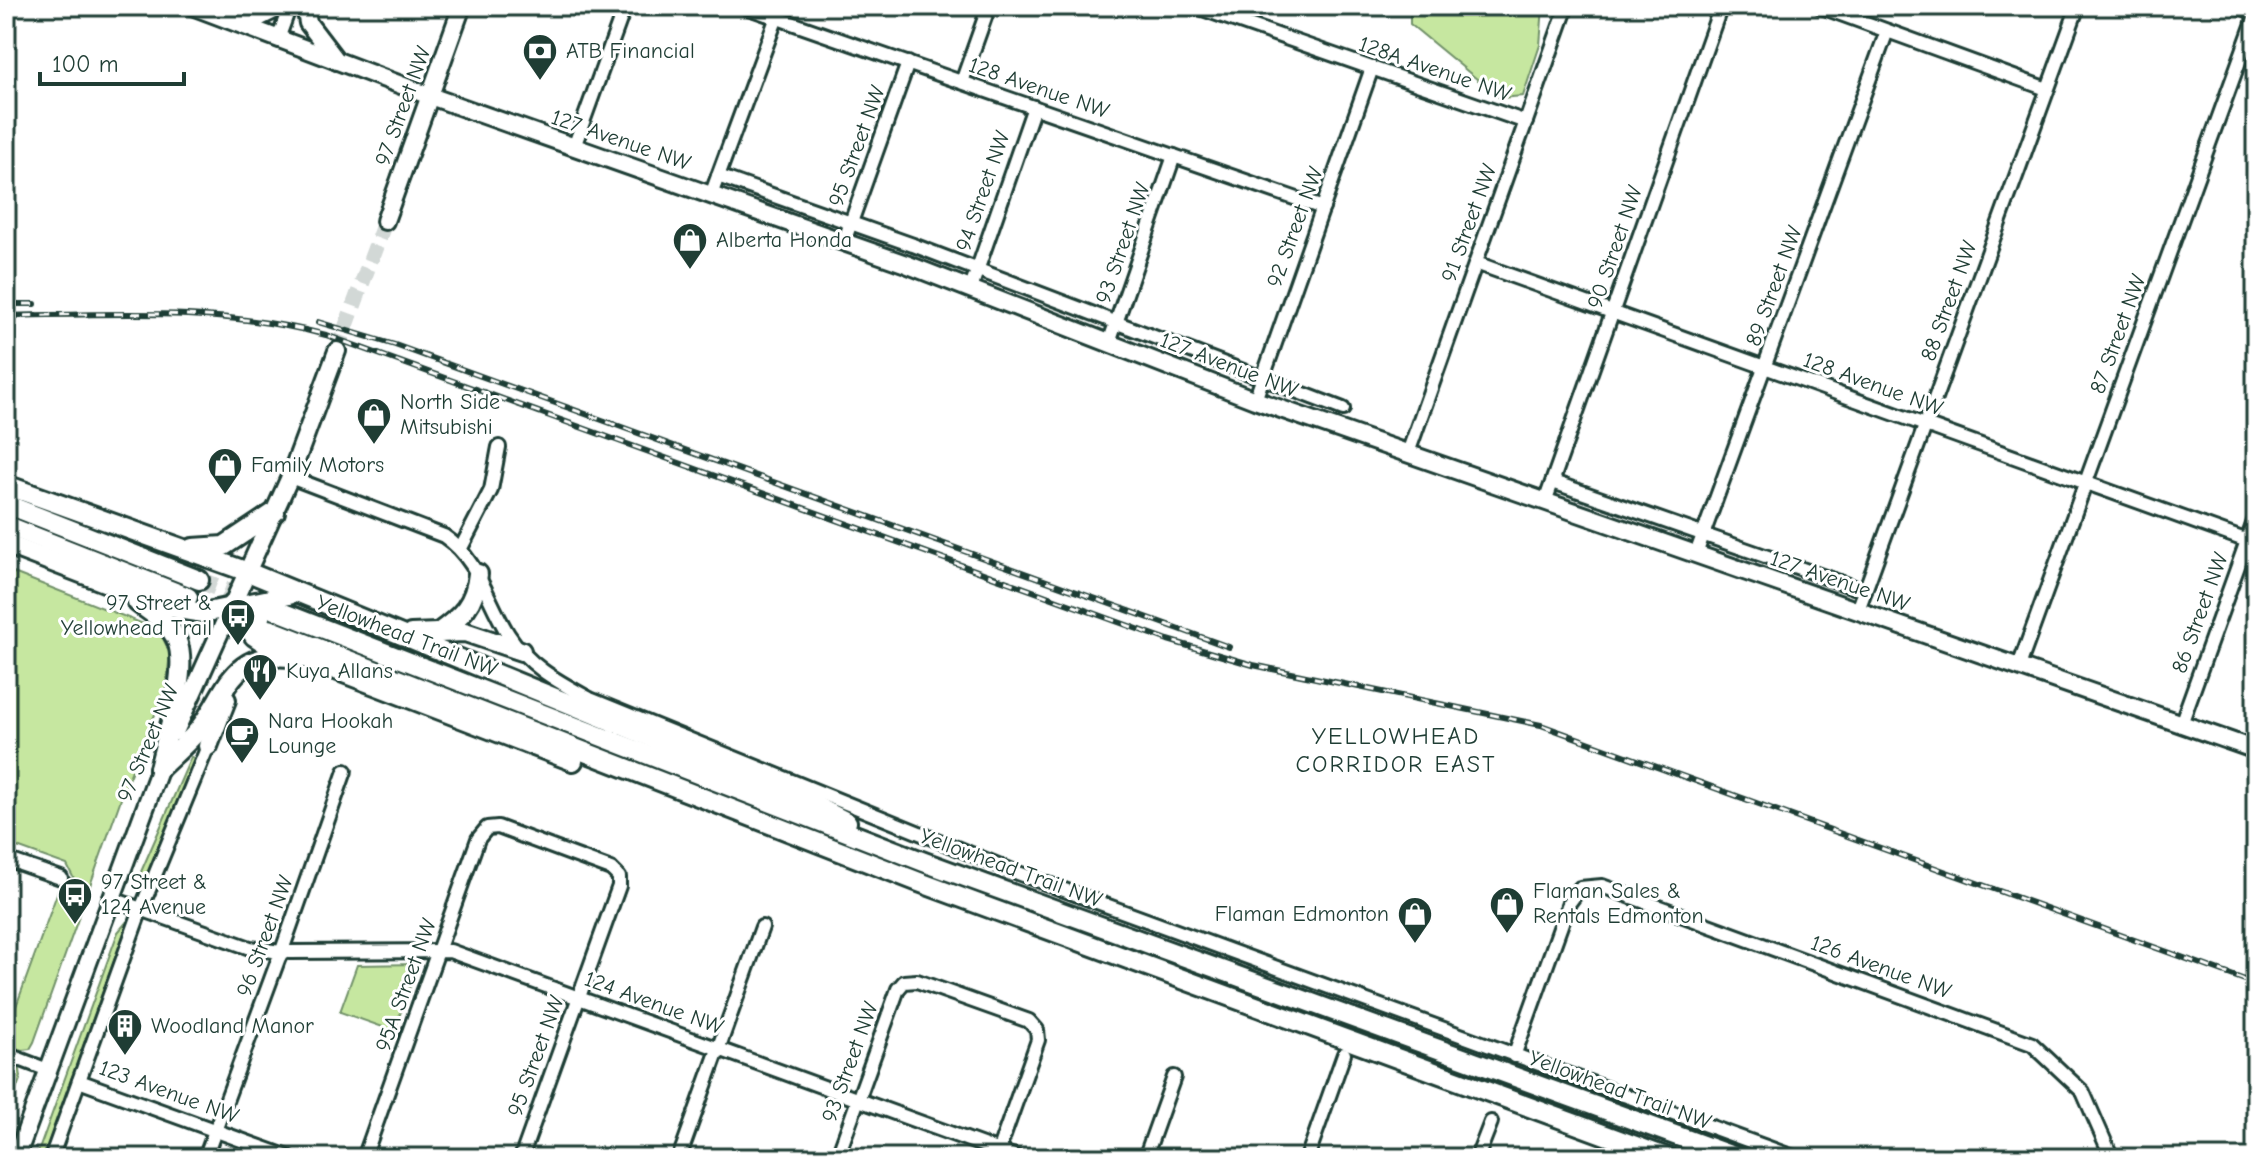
<svg xmlns="http://www.w3.org/2000/svg" width="2262" height="1164" viewBox="0 0 2262 1164" font-family="'Comic Neue',sans-serif">
<style>
.green{fill:#c6e7a0;stroke:#72926a;stroke-width:2}
.lines{fill:none;stroke-linecap:round;stroke-linejoin:round}
.major-tunnel{stroke:#d2d8d6;stroke-width:16;stroke-dasharray:16 8;stroke-linecap:butt}
.highway-tunnel{stroke:#d2d8d6;stroke-width:18;stroke-dasharray:18 9;stroke-linecap:butt}
.minor-casing{stroke:#1f3d34;stroke-width:18}
.major-casing{stroke:#1f3d34;stroke-width:22}
.highway-casing{stroke:#1f3d34;stroke-width:24}
.minor{stroke:#fff;stroke-width:12}
.major{stroke:#fff;stroke-width:16}
.highway{stroke:#fff;stroke-width:18}
.rail-casing{stroke:#1f3d34;stroke-width:6}
.rail{stroke:#fff;stroke-width:3;stroke-dasharray:9;stroke-linecap:butt}
.labels{text-anchor:middle;dominant-baseline:central;stroke-width:6;stroke-linejoin:round;paint-order:stroke}
.poi-label{font-size:22px;fill:#1f3d34;stroke:#fff;text-anchor:start}
.street-label{font-size:22px;fill:#1f3d34;stroke:#fff}
.neighbourhood-label{font-size:24px;letter-spacing:2px;fill:#1f3d34;stroke:#fff}
</style>
<rect width="100%" height="100%" fill="#fff"/>
<filter id="ink" filterUnits="userSpaceOnUse"><feTurbulence type="fractalNoise" baseFrequency=".0125" numOctaves="2"/><feDisplacementMap in="SourceGraphic" scale="16" xChannelSelector="R" yChannelSelector="G"/><feConvolveMatrix kernelMatrix="1 2 1 2 8 2 1 2 1" color-interpolation-filters="sRGB"/></filter>
<g filter="url(#ink)">
<g class="green">
<path d="M1417,6h126l-3,39 -17,51 -23,2 -90,-74v-10z"/>
<path d="M6,570l148,58 7,6 9,19 -4,35 -39,94 -93,260 -4,7 -8,1 -16,-5v-11l52,-143 7,-3 4,-10 5,1 -7,-14 -61,-22z"/>
<path d="M191,757l5,2 -22,60 -31,64 -6,-2z"/>
<path d="M129,919l-86,239h-7l82,-226z"/>
<path d="M418,964l-24,67 -54,-19 17,-47z"/>
<path d="M6,1063l14,7 1,7 -15,40z"/>
</g>
<g class="lines">
<path class="major-tunnel" d="M337,351l48,-130"/>
<path class="highway-tunnel" d="M199,580l53,21"/>
<g class="minor-casing">
<g id="minor">
<path d="M743,6l580,202"/>
<path d="M1194,6l332,116"/>
<path d="M1819,6l228,83"/>
<path d="M2238,6l18,7"/>
<path d="M278,39l12,-33"/>
<path d="M962,82l27,-76"/>
<path d="M574,147l51,-141"/>
<path d="M718,176l195,69 430,164"/>
<path d="M711,195l70,-189"/>
<path d="M844,242l64,-179"/>
<path d="M1476,263l780,281"/>
<path d="M971,288l63,-181"/>
<path d="M1109,343l65,-187"/>
<path d="M1255,400l117,-332"/>
<path d="M1408,453l159,-447"/>
<path d="M290,477l154,59c35,24 42,63 64,98 20,32 51,48 82,65l428,174 778,285"/>
<path d="M1553,482l312,109"/>
<path d="M1545,502l176,-496"/>
<path d="M461,548l30,-58 8,-43"/>
<path d="M1696,554l191,-523"/>
<path d="M1858,610l220,-604"/>
<path d="M2019,666l237,-651"/>
<path d="M2181,724l75,-208"/>
<path d="M6,859l55,19"/>
<path d="M110,898l140,50 31,4 -76,206"/>
<path d="M289,952l161,-1 546,199"/>
<path d="M280,956l65,-185"/>
<path d="M6,1054l42,16"/>
<path d="M1514,1056l55,-153 11,-15 22,-2 430,158 51,48 29,66"/>
<path d="M79,1081l212,77"/>
<path d="M1000,1151l19,7"/>
<path d="M51,1158l90,-249 67,-163"/>
<path d="M364,1158l114,-319 9,-11 11,-1 113,42 8,8v9l-98,272"/>
<path d="M679,1158l83,-231"/>
<path d="M837,1158l61,-169 6,-7 13,-1 112,40 8,9 1,10 -42,118"/>
<path d="M1145,1158l29,-81"/>
<path d="M1307,1158l37,-104"/>
<path d="M1477,1158l14,-36"/>
</g>
</g>
<g class="major-casing">
<g id="major">
<path d="M192,6l238,90 476,168 349,136 1001,350"/>
<path d="M305,6l3,17 29,38"/>
<path d="M236,21l20,-2 26,-13"/>
<path d="M385,221l77,-215"/>
<path d="M175,732l115,-255 47,-126"/>
<path d="M16,1158l148,-401"/>
</g>
</g>
<g class="highway-casing">
<g id="highway">
<path d="M6,485l242,87 556,228 43,22"/>
<path d="M6,504l193,76"/>
<path d="M6,525l182,72"/>
<path d="M6,544l166,64 31,5 86,-18"/>
<path d="M193,548l31,-2 51,-34"/>
<path d="M137,602c14,11 33,21 40,39 12,30 -11,96 -18,128"/>
<path d="M233,604l21,32 9,6 310,119"/>
<path d="M273,609l651,253 814,296"/>
<path d="M269,629l650,253 749,276"/>
<path d="M438,633c24,-17 37,-29 40,-59"/>
<path d="M411,634l54,-2 56,19"/>
<path d="M271,642l-12,-21 3,-12 11,-11"/>
<path d="M208,746l18,-46"/>
<path d="M159,769c13,-13 29,-26 40,-40 30,-39 31,-78 93,-72"/>
</g>
</g>
<use href="#minor" class="minor"/>
<use href="#major" class="major"/>
<use href="#highway" class="highway"/>
<g class="rail-casing">
<g id="rail">
<path d="M6,304h29"/>
<path d="M6,316c110,-2 213,-9 320,19l842,305 85,25 288,60 715,259"/>
<path d="M318,322l77,23 834,302"/>
</g>
</g>
<use href="#rail" class="rail"/>
</g>
</g>
<defs>
<g id="bank-pin" transform="scale(1.8)"><path d="M0 17L-7.5 6A9.5 9.5 0 1 1 7.5 6Z" fill="#1f3d34" stroke="#fff"/><path d="M-6-4H6V4H-6ZM0-2.3a2.3 2.3 0 1 0 0 4.6a2.3 2.3 0 1 0 0-4.6Z" fill="#fff"/></g>
<g id="shop-pin" transform="scale(1.8)"><path d="M0 17L-7.5 6A9.5 9.5 0 1 1 7.5 6Z" fill="#1f3d34" stroke="#fff"/><path d="M-5-2.5h2.3a2.7 3.5 0 0 1 5.4 0H5L5.5 6h-11ZM-1.5-2.5h3a1.5 2.3 0 0 0-3 0Z" fill="#fff"/></g>
<g id="bus-pin" transform="scale(1.8)"><path d="M0 17L-7.5 6A9.5 9.5 0 1 1 7.5 6Z" fill="#1f3d34" stroke="#fff"/><path d="M-5-6H5V4H4V6H2V4H-2V6H-4V4H-5ZM-3.5-4V0h7V-4ZM-3.5 1.2v1.5H-2V1.2ZM2 1.2v1.5H3.5V1.2Z" fill="#fff"/></g>
<g id="restaurant-pin" transform="scale(1.8)"><path d="M0 17L-7.5 6A9.5 9.5 0 1 1 7.5 6Z" fill="#1f3d34" stroke="#fff"/><path d="M-5-6h1v4h1v-4h1v4h1v-4h1v5L-1.5 .5V6h-2V.5L-5-1ZM5-6V6H3V1.5H1.5Q1.5-4 5-6Z" fill="#fff"/></g>
<g id="cafe-pin" transform="scale(1.8)"><path d="M0 17L-7.5 6A9.5 9.5 0 1 1 7.5 6Z" fill="#1f3d34" stroke="#fff"/><path d="M-5.5-4.5H6V0H3Q3 3.5 0 3.5H-2.5Q-5.5 3.5-5.5 0ZM3-3.2v2h1.7v-2ZM-6 4.5H4V6H-6Z" fill="#fff"/></g>
<g id="building-pin" transform="scale(1.8)"><path d="M0 17L-7.5 6A9.5 9.5 0 1 1 7.5 6Z" fill="#1f3d34" stroke="#fff"/><path d="M-4-6H4V6H1V3H-1V6H-4ZM-2.5-4.3h1.7v1.8h-1.7ZM.8-4.3h1.7v1.8H.8ZM-2.5-1h1.7V.8h-1.7ZM.8-1h1.7V.8H.8Z" fill="#fff"/></g>
</defs>
<g fill-rule="evenodd">
<use href="#bank-pin" x="540" y="51"/>
<use href="#shop-pin" x="690" y="240"/>
<use href="#shop-pin" x="374" y="415"/>
<use href="#shop-pin" x="225" y="465"/>
<use href="#bus-pin" x="238" y="616"/>
<use href="#restaurant-pin" x="260" y="671"/>
<use href="#cafe-pin" x="242" y="734"/>
<use href="#bus-pin" x="75" y="895"/>
<use href="#shop-pin" x="1507" y="904"/>
<use href="#shop-pin" x="1415" y="914"/>
<use href="#building-pin" x="125" y="1026"/>
</g>
<g class="labels">
<g class="poi-label">
<text x="566" y="51">ATB Financial</text>
<text x="716" y="240">Alberta Honda</text>
<text x="400" y="402">North Side<tspan x="400" dy="25">Mitsubishi</tspan></text>
<text x="251" y="465">Family Motors</text>
<text x="212" y="603" text-anchor="end">97 Street &amp;<tspan x="212" dy="25">Yellowhead Trail</tspan></text>
<text x="286" y="671">Kuya Allans</text>
<text x="268" y="721">Nara Hookah<tspan x="268" dy="25">Lounge</tspan></text>
<text x="101" y="882">97 Street &amp;<tspan x="101" dy="25">124 Avenue</tspan></text>
<text x="1533" y="891">Flaman Sales &amp;<tspan x="1533" dy="25">Rentals Edmonton</tspan></text>
<text x="1389" y="914" text-anchor="end">Flaman Edmonton</text>
<text x="151" y="1026">Woodland Manor</text>
</g>
<g class="street-label">
<text transform="translate(1435 69) rotate(19)">128A Avenue NW</text>
<text transform="translate(1039 88) rotate(19)">128 Avenue NW</text>
<text transform="translate(403 106) rotate(-70)">97 Street NW</text>
<text transform="translate(621 140) rotate(19)">127 Avenue NW</text>
<text transform="translate(857 146) rotate(-70)">95 Street NW</text>
<text transform="translate(983 191) rotate(-71)">94 Street NW</text>
<text transform="translate(1469 223) rotate(-70)">91 Street NW</text>
<text transform="translate(1295 227) rotate(-70)">92 Street NW</text>
<text transform="translate(1123 243) rotate(-71)">93 Street NW</text>
<text transform="translate(1615 247) rotate(-71)">90 Street NW</text>
<text transform="translate(1774 286) rotate(-70)">89 Street NW</text>
<text transform="translate(1949 301) rotate(-70)">88 Street NW</text>
<text transform="translate(2118 334) rotate(-70)">87 Street NW</text>
<text transform="translate(1229 365) rotate(21)">127 Avenue NW</text>
<text transform="translate(1873 384) rotate(20)">128 Avenue NW</text>
<text transform="translate(1840 581) rotate(19)">127 Avenue NW</text>
<text transform="translate(2200 613) rotate(-70)">86 Street NW</text>
<text transform="translate(407 636) rotate(21)">Yellowhead Trail NW</text>
<text transform="translate(148 743) rotate(-67)">97 Street NW</text>
<text transform="translate(1011 868) rotate(20)">Yellowhead Trail NW</text>
<text transform="translate(265 936) rotate(-70)">96 Street NW</text>
<text transform="translate(1881 967) rotate(20)">126 Avenue NW</text>
<text transform="translate(406 985) rotate(-70)">95A Street NW</text>
<text transform="translate(654 1003) rotate(20)">124 Avenue NW</text>
<text transform="translate(536 1056) rotate(-70)">95 Street NW</text>
<text transform="translate(850 1062) rotate(-70)">93 Street NW</text>
<text transform="translate(1620 1090) rotate(20)">Yellowhead Trail NW</text>
<text transform="translate(169 1092) rotate(20)">123 Avenue NW</text>
</g>
<g class="neighbourhood-label">
<text x="1396" y="736">YELLOWHEAD<tspan x="1396" dy="28">CORRIDOR EAST</tspan></text>
</g>
</g>
<rect width="2262" height="1164" fill="none" stroke="#fff" stroke-width="32"/>
<rect x="16" y="16" width="2230" height="1132" fill="none" stroke="#1f3d34" stroke-width="3" filter="url(#ink)"/>
<path d="M40 72v12h144v-12" fill="none" stroke="#1f3d34" stroke-width="4"/>
<text x="52" y="72" font-size="24" fill="#1f3d34" stroke="#ffffff" stroke-width="6" paint-order="stroke">100 m</text>
</svg>
